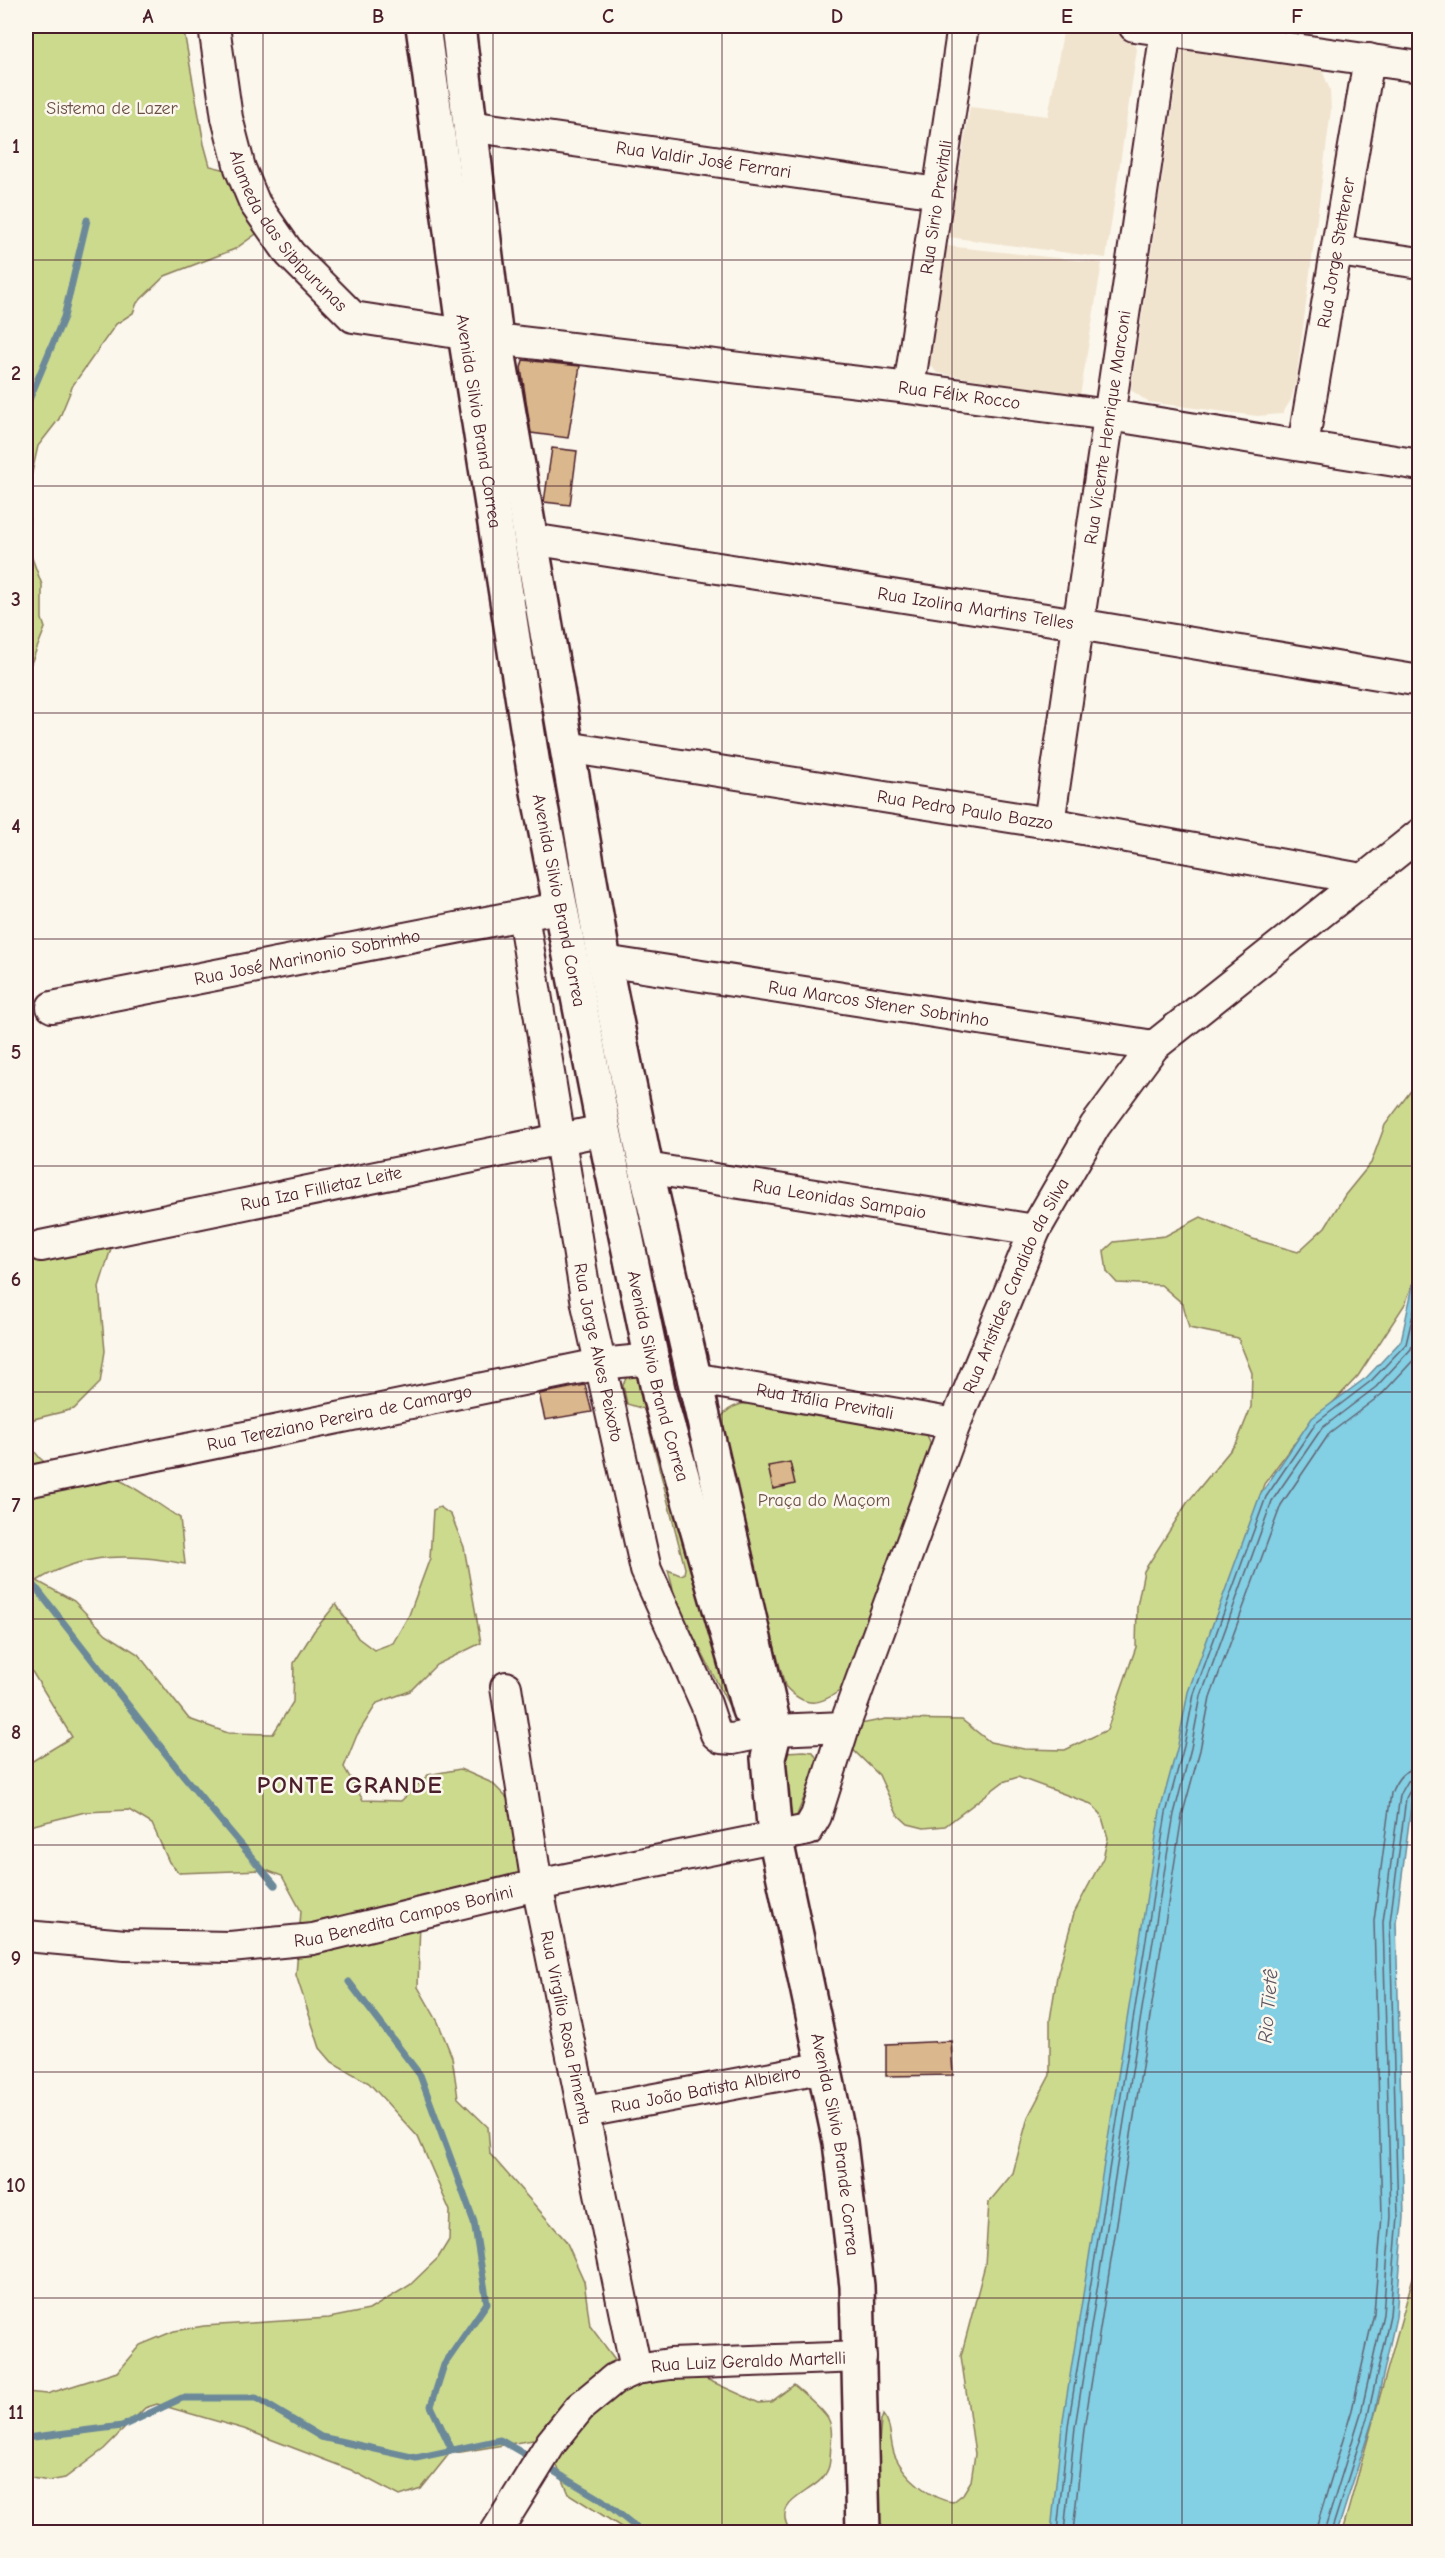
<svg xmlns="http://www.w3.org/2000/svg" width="1445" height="2558" viewBox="0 0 1445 2558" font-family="'Comic Neue',sans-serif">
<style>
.built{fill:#f1e4cf}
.green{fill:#ccda8e;stroke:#8b7c5c;stroke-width:1.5}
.water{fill:#83cfe3;stroke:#6c8999;stroke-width:1.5}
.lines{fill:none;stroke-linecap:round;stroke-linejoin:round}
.shore{stroke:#616575;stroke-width:1.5}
.stream{stroke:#6c8999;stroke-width:7}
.building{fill:#dab78c;stroke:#4a1f2b;stroke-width:1.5}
.minor-casing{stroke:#4a1f2b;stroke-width:34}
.major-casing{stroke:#4a1f2b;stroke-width:38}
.minor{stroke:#fbf7ec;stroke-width:30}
.major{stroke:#fbf7ec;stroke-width:33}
.grid{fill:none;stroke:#4a1f2b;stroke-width:1.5;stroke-opacity:0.55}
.labels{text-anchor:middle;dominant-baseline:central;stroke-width:5;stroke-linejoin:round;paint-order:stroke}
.park-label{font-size:18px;fill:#6a4e44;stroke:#fbf7ec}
.street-label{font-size:18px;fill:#4a1f2b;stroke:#fbf7ec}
.water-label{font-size:20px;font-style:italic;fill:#5b5462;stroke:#fbf7ec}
.district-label{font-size:24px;font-weight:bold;letter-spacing:1.5px;fill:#4a1f2b;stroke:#fbf7ec}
.neatline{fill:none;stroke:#4a1f2b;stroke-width:2}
.grid-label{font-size:20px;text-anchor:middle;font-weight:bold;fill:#4a1f2b}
</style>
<rect width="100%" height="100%" fill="#fbf7ec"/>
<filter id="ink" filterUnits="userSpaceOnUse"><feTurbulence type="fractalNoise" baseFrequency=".0167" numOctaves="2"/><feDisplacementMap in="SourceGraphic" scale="12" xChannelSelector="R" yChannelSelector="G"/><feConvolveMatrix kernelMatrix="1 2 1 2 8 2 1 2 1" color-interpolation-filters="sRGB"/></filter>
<g filter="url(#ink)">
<g class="built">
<path d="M1064,27l63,8 10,14 -31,209 -158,-21 22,-130 78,9z"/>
<path d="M1181,49l141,21 8,20 1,20 -35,272 -5,18 -9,14 -25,2 -109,-14 -17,-12z"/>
<path d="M947,246l155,17 -22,133 -143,-23 -10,-12z"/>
</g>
<g class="green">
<path d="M26,26h157l21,118 6,22 33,8 27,21 -7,34 -28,20 -70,27 -28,27 -4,10 -17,11 -43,61 -14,34 -21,27 -8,35 -1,69 13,35v34l3,9 -19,48v-435l2,-36 -2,-3z"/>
<path d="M26,737c7,29 7,65 0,94z"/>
<path d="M1419,1080v188l-14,36 -47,72 -66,70 -28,38 -52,153 -157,895h-180l-2,-27 8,-84 2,-6c10,12 6,27 12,41 9,20 36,44 58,46l10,-8 8,-13 4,-27 -14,-98 24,-91 4,-63 24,-29 15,-56 22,-42v-55l7,-44 17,-63 29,-55 5,-20 -7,-24 -10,-10 -73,-27 -15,5 -58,44 -21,2 -16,-4 -11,-10 -18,-39 -34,-33 -5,-14 46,-9 76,1 28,22 34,7 41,1 42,-20 29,-83 1,-41 7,-35 43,-68 50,-61 14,-35 1,-34 -14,-35 -49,-10 -6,-24 -22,-19 -44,-2 -10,-11 -3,-21 10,-9 51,-6 36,-19 52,22 45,13 27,-25 20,-32 26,-32 14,-38z"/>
<path d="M72,1240l41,2 -14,45 6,64 -5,32 -26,26 -40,10c-6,8 -7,16 -3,26 18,38 55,21 86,34 21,9 43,27 63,39l5,46c-51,-11 -102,-12 -148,17l37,20 32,33 32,20 51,65 39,14 45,1 20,-32 1,-39 20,-32 22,-27 22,34 16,12 19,-7 16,-28 21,-57 3,-48 7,-3 11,8 13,32 17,96 -45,22 -26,26 -33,12 -20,32 -13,32 19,33 38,1 27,-26 32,-6 32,14 26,26 11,72 -47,17 -34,-7 -28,27 -2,69 20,35 14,35 6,41 30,29 2,27 76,87 18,40 6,45 27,36 78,12 64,29 12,-1 23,-17c10,9 22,18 31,29 7,7 7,22 6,31 -1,7 0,17 -3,24 -9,25 -61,29 -37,63h-162l-60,-38 -24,-56 -96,16 -28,35 -21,7 -49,-26 -107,-41 -87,-25 -12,4 -41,41 -39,29 -16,3 -23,-4v-85l21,2 70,-22 23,-27 34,-14 30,-5 125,-8 40,-8 41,-25 28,-27 11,-18 1,-29 -32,-74 -49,-54 -37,-21 -12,-14 -24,-73 5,-64 -19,-35 -16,-6 -87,3 -10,-11 -17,-38 -23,-14 -44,2 -59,15v-62l46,-28 -44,-72 -2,-14v-389z"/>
<path d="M633,1375l6,1 3,4 25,103 67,222 -1,3 -4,-2 -52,-102 -9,-34 12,5 4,-1 1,-6 -41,-159 -17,-5 -4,-19 3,-7z"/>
<path d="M746,1403l166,22c15,7 19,13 20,29l-86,232c-23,18 -39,25 -61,0l-67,-252c0,-19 9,-27 28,-31z"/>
<path d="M804,1751l9,1 4,7v6l-22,55 -5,1 -13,-61 9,-8z"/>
<path d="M1419,2256v276h-78h1z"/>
</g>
<path class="water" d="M1419,1258l1,528 -8,13 -16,123 8,295 -8,100 -22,99 -37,116h-286l11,-106 84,-525 14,-90 18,-66 10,-53 72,-197 52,-77 55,-41 34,-36z"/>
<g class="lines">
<g class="shore">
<path d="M1057,2532l11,-106 84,-524 14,-89 18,-67 10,-52 72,-197 50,-74 55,-42 35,-37 14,-59"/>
<path d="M1064,2532l11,-105 84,-524 15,-89 17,-66 10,-52 71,-195 50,-73 54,-41 35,-38 9,-31"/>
<path d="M1073,2532l11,-103 84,-525 14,-88 18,-66 10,-52 71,-193 48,-71 53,-40 38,-41"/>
<path d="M1315,2532l37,-122 22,-97 8,-97 -8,-295 17,-128c6,-14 12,-24 29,-25"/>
<path d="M1324,2532l37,-119 22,-99 8,-98 -8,-294 17,-127 8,-14 12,-4"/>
<path d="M1331,2532l37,-117 22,-100 8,-99 -8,-294 16,-124 6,-11 8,-3"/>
</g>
<g class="stream">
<path d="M26,407l38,-90 23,-97"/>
<path d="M26,1575l159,203 90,107"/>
<path d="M349,1982l71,93 54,147 13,81 -43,62 -13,41 21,44"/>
<path d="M26,2438l96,-12 60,-28h74l65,39 95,21 84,-18 33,19"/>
<path d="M545,2466l57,34 40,32"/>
</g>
</g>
<g class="building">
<path d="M523,360l57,6 -12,72 -37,-5 -10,-65z"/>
<path d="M552,448l25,3 -7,54 -26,-3z"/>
<path d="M585,1385l7,27 -47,8 -6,-26z"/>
<path d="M790,1462l5,22 -22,5 -5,-23z"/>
<path d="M951,2041l2,34 -67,1v-32z"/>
</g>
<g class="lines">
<g class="minor-casing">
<g id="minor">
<path id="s1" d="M214,26l13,92 13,50 15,36 35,50 63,63 143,22 413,49 200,27 311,50"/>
<path d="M1134,26l286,41"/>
<path id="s2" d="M469,126l469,67"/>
<path d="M1338,251l82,12"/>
<path id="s3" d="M909,388l54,-362"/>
<path id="s4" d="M1303,445l66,-386"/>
<path id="s5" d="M531,539l547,85 342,57"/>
<path id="s6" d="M566,747l483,76 313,56"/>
<path id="s7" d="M1049,823l117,-793"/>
<path id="s8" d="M523,915l64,389 59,266 60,134 10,30 5,4 12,1 42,-9 69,-3"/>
<path id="s9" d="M604,961l550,85"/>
<path id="s10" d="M52,1007l491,-96"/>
<path id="s11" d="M646,1168l389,62"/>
<path id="s12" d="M41,1246l563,-116"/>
<path id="s13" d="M693,1378l262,46"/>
<path id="s14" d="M26,1482l574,-118 52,-5"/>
<path id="s15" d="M506,1687l31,198 99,484"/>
<path id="s16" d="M26,1936l99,9 105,2 83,-8 224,-54 271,-55 8,-14 28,-89 111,-303 80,-194 60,-104 59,-80 266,-212"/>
<path id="s17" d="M585,2112l241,-45"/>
<path id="s18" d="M496,2532l55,-89 29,-36 34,-28 22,-10 34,-5 191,-7"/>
</g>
</g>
<g class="major-casing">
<g id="major">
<path id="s19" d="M423,26l42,308 69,437 70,359 56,269 89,311"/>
<path id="s20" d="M458,26l38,313 108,622 42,207 129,562 -7,28 7,78 65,306 17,144 6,246"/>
</g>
</g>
<use href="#minor" class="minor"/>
<use href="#major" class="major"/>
</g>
</g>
<path class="grid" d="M263,26v2506M493,26v2506M722,26v2506M952,26v2506M1182,26v2506M26,260h1394M26,486h1394M26,713h1394M26,939h1394M26,1166h1394M26,1392h1394M26,1619h1394M26,1845h1394M26,2072h1394M26,2298h1394"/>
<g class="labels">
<g class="park-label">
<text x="112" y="108">Sistema de Lazer</text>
<text x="824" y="1500">Praça do Maçom</text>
</g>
<g class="street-label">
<text stroke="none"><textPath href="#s2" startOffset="237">Rua Valdir José Ferrari</textPath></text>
<text stroke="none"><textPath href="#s3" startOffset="183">Rua Sirio Previtali</textPath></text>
<text stroke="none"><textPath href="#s1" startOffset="224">Alameda das Sibipurunas</textPath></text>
<text stroke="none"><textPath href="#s4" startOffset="195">Rua Jorge Stettener</textPath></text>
<text stroke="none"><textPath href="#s1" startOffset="945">Rua Félix Rocco</textPath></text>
<text stroke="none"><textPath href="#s19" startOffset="399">Avenida Silvio Brand Correa</textPath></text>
<text stroke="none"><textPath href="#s7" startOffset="400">Rua Vicente Henrique Marconi</textPath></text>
<text stroke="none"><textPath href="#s5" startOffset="450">Rua Izolina Martins Telles</textPath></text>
<text stroke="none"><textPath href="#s6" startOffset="404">Rua Pedro Paulo Bazzo</textPath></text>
<text stroke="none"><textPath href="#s19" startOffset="885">Avenida Silvio Brand Correa</textPath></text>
<text stroke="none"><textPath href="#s10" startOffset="260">Rua José Marinonio Sobrinho</textPath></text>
<text stroke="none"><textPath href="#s9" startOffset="278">Rua Marcos Stener Sobrinho</textPath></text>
<text stroke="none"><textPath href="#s12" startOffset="286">Rua Iza Fillietaz Leite</textPath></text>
<text stroke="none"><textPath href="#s11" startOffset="196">Rua Leonidas Sampaio</textPath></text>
<text stroke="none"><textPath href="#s16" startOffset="1378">Rua Aristides Candido da Silva</textPath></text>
<text stroke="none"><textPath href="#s8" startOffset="444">Rua Jorge Alves Peixoto</textPath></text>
<text stroke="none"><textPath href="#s19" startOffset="1371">Avenida Silvio Brand Correa</textPath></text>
<text stroke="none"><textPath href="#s13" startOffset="134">Rua Itália Previtali</textPath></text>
<text stroke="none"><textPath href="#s14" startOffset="320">Rua Tereziano Pereira de Camargo</textPath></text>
<text stroke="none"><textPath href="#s16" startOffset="381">Rua Benedita Campos Bonini</textPath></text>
<text stroke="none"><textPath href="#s15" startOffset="346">Rua Virgílio Rosa Pimenta</textPath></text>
<text stroke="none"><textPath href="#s17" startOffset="123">Rua João Batista Albieiro</textPath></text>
<text stroke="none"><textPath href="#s20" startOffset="2156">Avenida Silvio Brande Correa</textPath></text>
<text stroke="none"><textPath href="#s18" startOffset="332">Rua Luiz Geraldo Martelli</textPath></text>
</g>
<g class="water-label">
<text transform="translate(1268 2006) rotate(-85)">Rio Tietê</text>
</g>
<g class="district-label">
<text x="350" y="1785">PONTE GRANDE</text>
</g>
</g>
<rect width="1445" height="2558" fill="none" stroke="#fbf7ec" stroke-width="66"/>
<rect x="33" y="33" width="1379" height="2492" class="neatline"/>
<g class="grid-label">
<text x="148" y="23">A</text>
<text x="378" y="23">B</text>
<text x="608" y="23">C</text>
<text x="837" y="23">D</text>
<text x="1067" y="23">E</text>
<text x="1297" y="23">F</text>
<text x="16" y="153">1</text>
<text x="16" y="380">2</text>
<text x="16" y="606">3</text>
<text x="16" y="833">4</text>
<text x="16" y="1059">5</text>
<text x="16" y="1286">6</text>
<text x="16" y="1512">7</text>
<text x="16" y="1739">8</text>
<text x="16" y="1965">9</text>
<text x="16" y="2192">10</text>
<text x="16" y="2419">11</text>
</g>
</svg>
